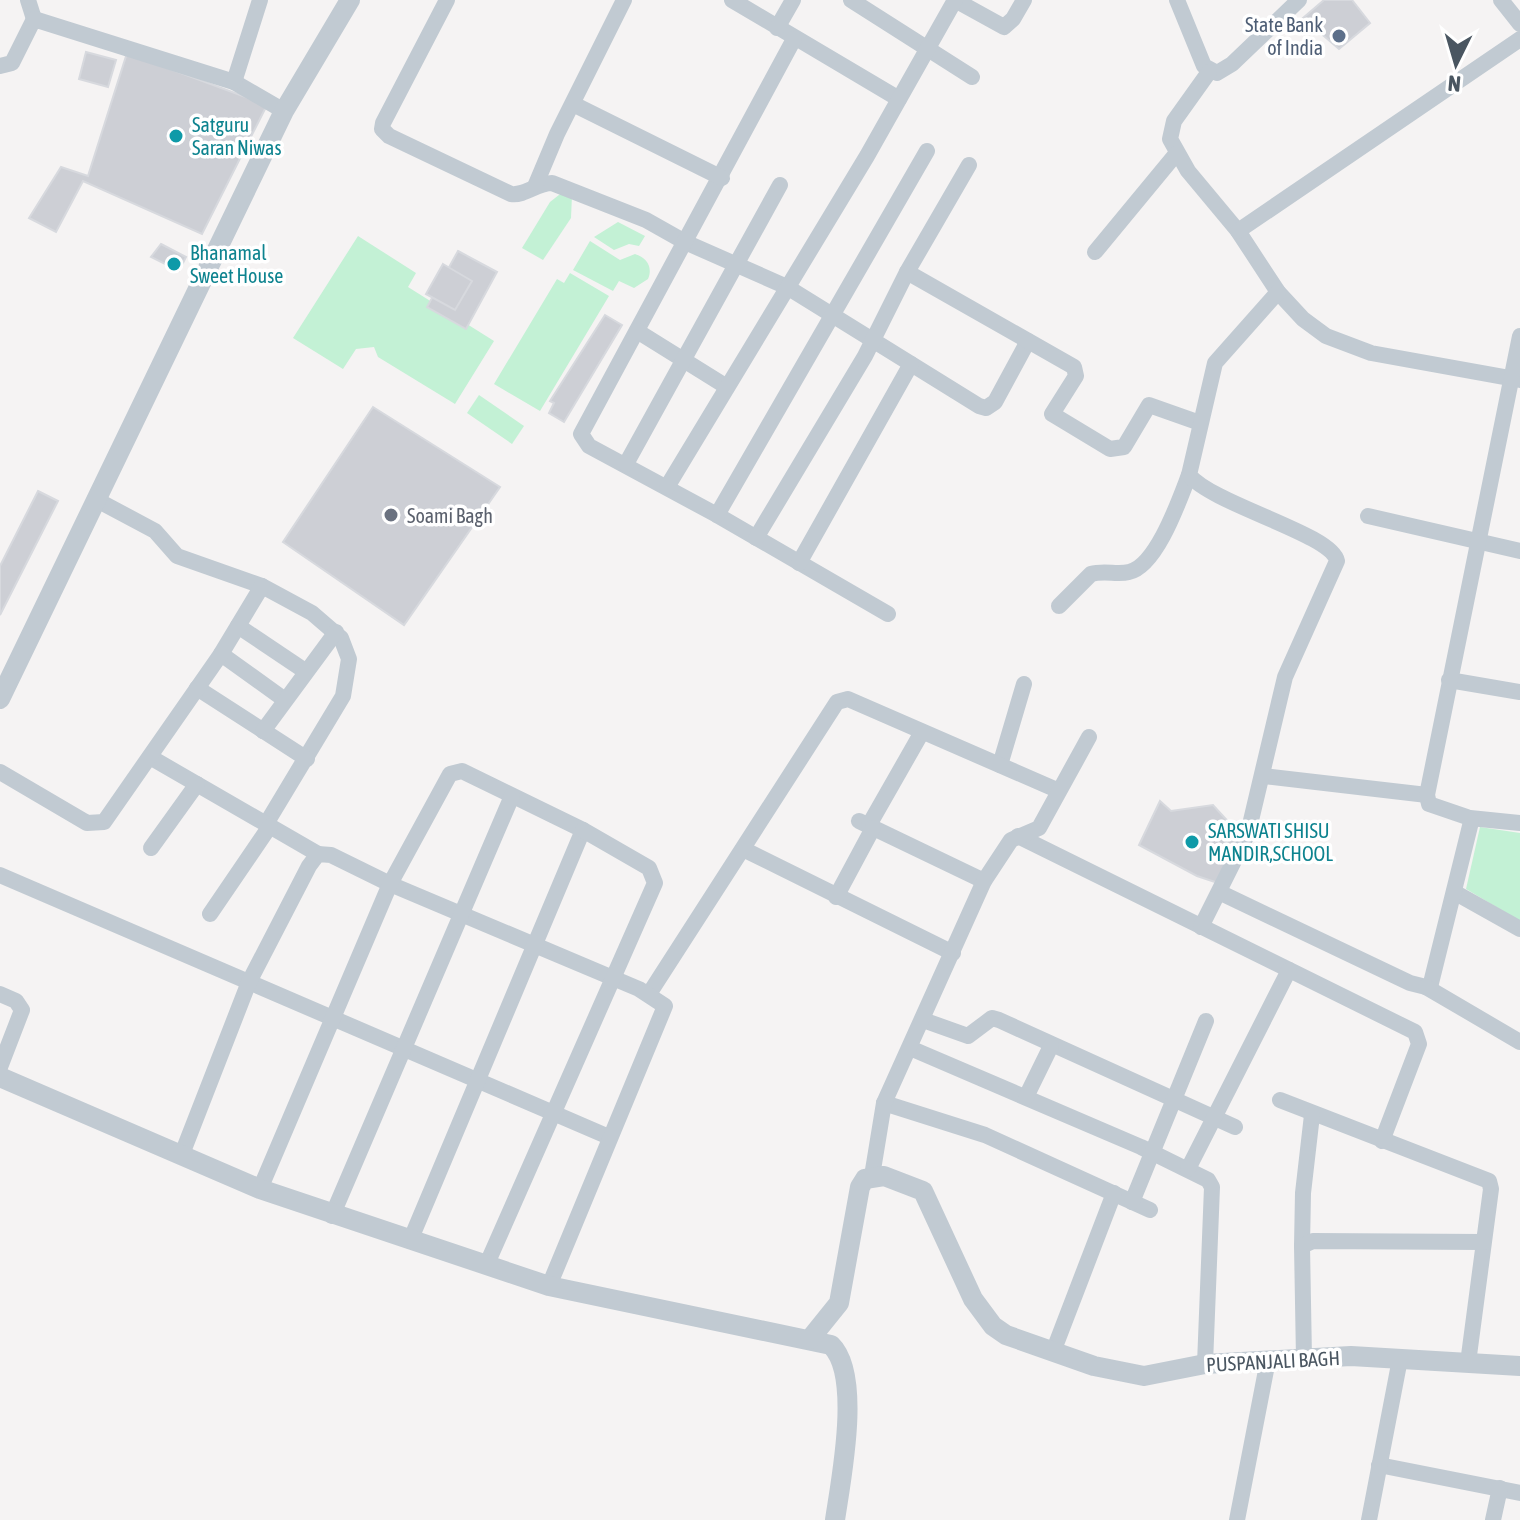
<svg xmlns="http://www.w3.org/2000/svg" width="1520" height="1520" viewBox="0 0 1520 1520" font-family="'Asap Condensed',sans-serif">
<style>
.green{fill:#c3f1d5}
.building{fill:#cdcfd5;stroke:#d7d9de;stroke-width:2}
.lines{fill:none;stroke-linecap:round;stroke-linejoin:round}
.minor{stroke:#c1cad2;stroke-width:16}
.tertiary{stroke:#c1cad2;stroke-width:20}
.service-dot{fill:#5c6f8a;stroke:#fff;stroke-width:3}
.culture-dot{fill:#0f9aa8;stroke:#fff;stroke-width:3}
.worship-dot{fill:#6b7280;stroke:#fff;stroke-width:3}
.labels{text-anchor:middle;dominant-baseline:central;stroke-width:7;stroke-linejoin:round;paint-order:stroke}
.service-label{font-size:20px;fill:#4e5e75;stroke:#fff;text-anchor:end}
.culture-label{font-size:20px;fill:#0d838f;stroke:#fff;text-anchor:start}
.worship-label{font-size:20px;fill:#5b616d;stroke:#fff;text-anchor:start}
.street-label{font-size:20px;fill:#4a5661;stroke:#fff}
</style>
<rect width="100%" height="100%" fill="#f5f3f3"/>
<g class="green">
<path d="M564,191l8,4 -1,23 -28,42 -21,-12 28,-46z"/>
<path d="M618,222l27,14 -6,10 -10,-2 -15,6 -20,-13z"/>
<path d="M358,236l58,37 -8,14 86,54 -39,63 -77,-47 -4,-10 -18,2 -13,20 -50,-31z"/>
<path d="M590,241l30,19 15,-6c12,4 18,13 13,25l-14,9 -15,-7 -6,10 -40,-21z"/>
<path d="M570,273l39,23 -69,115 -46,-27 63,-105 7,4z"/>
<path d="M479,395l45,31 -12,18 -45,-31z"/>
<path d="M1480,827l40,6v88l-54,-32z"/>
</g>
<g class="building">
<path d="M1324,0h28l18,23 -31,26 -36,-31z"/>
<path d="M86,52l30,8 -8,27 -29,-8z"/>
<path d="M127,53l140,52 -65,129 -119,-53 -27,51 -27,-14 32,-51 27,9z"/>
<path d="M161,244l25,13 -7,14 -28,-14z"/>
<path d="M458,251l39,21 -31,57 -39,-22z"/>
<path d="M443,264l29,17 -17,29 -29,-16z"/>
<path d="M605,315l17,10 -58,97 -15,-9 5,-10 -4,-2z"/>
<path d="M373,407l127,80 -96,138 -121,-83z"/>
<path d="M38,491l20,10 -58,114v-49z"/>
<path d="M1160,801l11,10 42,-6 31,34 -23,45 -24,-8 -58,-31z"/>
</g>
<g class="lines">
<g class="minor">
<path d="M28,0l6,19"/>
<path d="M447,0l-64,123 -1,6 7,7 122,58c14,2 26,-11 41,-11l94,37 39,22 102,45 192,119 7,2 9,-6 33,-61"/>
<path d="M732,0l167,99"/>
<path d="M851,0l121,77"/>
<path d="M955,0l49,27 9,-8 11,-19"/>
<path d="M1177,0l27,66 13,7 15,-9 67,-64"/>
<path d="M1501,0l19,24"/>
<path d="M777,28l16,-28"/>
<path d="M794,39l-213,395 8,12 128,69 171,99"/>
<path d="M0,66l12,-3 22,-44 200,63 50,29"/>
<path d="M1209,72l-35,49 -4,18 18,32 50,60 40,61 25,27 23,17 45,17 149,27"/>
<path d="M234,82l26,-82"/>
<path d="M573,104l149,74"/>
<path d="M536,184l21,-50 67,-134"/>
<path d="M1238,231l282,-192"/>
<path d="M1095,252l81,-98"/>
<path d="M907,272l167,95 2,9 -24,38 58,35 14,-2 25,-42 51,18"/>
<path d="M637,331l90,56"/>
<path d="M626,464l154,-279"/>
<path d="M667,487l200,-331 88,-156"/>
<path d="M95,499l60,32 22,25 85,30 50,27 29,25 8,21 -6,37 -77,128"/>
<path d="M717,515l210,-364"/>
<path d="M1368,516l152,35"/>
<path d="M756,538l109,-182 42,-84 62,-107"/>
<path d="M799,563l112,-199"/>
<path d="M1059,606l32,-32c13,-4 26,1 38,-2 28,-6 51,-74 60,-97"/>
<path d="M238,626l67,45"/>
<path d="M221,654l64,46"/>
<path d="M1449,680l71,12"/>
<path d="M197,688l110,71"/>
<path d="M263,731l73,-99"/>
<path d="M150,757l168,97"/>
<path d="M1000,765l24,-81"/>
<path d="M0,772l87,51 17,-1 117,-168 41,-68"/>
<path d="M1264,776l163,19"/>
<path d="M1470,818l50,5"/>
<path d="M859,821l125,60"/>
<path d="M869,825l53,-93"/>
<path d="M1018,836l397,196 4,12 -37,97"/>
<path d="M151,848l46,-64"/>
<path d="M743,849l210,104"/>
<path d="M0,875l609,262"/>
<path d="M1454,892l66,37"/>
<path d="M1221,893l189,90 16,4 5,-4 40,-161 -4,-5 -38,-13 -2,-9 93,-459"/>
<path d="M836,897l37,-69"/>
<path d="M210,914l60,-88"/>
<path d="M1201,927l47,-94 37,-156 52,-116c-5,-27 -123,-56 -148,-86l26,-112 63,-71"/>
<path d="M1426,987l94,55"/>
<path d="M0,994l16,7 6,9 -22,57"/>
<path d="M649,994l188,-292 11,-3 209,91"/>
<path d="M923,1020l45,16 24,-18 7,2 236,107"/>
<path d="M910,1048l231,99 67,33 4,7 -7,177"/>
<path d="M1026,1097l25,-51"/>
<path d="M1280,1100l209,81 2,8 -23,174"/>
<path d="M884,1103l101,32 165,75"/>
<path d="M182,1154l67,-172 60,-116 9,-12 13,1 59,29 249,105 26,17 -116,280"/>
<path d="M1188,1169l101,-199"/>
<path d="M872,1176l12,-73 100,-222 27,-41 28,-12 50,-91"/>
<path d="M260,1189l130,-305 60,-110 12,-3 121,59 -173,411"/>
<path d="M1132,1202l74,-181"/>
<path d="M332,1216l180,-420"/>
<path d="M1302,1246l1,-53 9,-78"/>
<path d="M486,1266l169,-383 -6,-15 -66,-38"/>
<path d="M1053,1352l61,-159"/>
<path d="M1304,1358l-2,-112 11,-5 170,1"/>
<path d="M1379,1465l141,28"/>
<path d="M1237,1520l31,-160"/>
<path d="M1369,1520l31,-161"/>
<path d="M1493,1520l7,-32"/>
</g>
<g class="tertiary">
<path d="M0,699l284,-588 66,-111"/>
<path d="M0,1077l260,112 289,97 282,59c31,30 10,134 4,175"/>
<path d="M810,1339l29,-36 21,-116 5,-8 19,-3 39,15 50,108 20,27 13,9 88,31 50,10 61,-12 146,-8 169,10"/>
</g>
</g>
<circle class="service-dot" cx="1339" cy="36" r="8"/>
<g class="culture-dot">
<circle cx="176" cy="136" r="8"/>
<circle cx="174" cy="264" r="8"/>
<circle cx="1192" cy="842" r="8"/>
</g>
<circle class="worship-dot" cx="391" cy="515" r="8"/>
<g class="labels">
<g class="service-label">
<text x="1323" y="24">State Bank<tspan x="1323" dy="23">of India</tspan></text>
</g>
<g class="culture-label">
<text x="192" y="124">Satguru<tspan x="192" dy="23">Saran Niwas</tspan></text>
<text x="190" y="252">Bhanamal<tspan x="190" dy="23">Sweet House</tspan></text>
<text x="1208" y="830">SARSWATI SHISU<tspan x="1208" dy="23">MANDIR,SCHOOL</tspan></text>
</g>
<g class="worship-label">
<text x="407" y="515">Soami Bagh</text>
</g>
<g class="street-label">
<text transform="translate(1273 1361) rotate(-3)">PUSPANJALI BAGH</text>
</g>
</g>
<g transform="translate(1456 64) rotate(185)" stroke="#ffffff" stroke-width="6" paint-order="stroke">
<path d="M0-6L14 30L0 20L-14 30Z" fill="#4a5661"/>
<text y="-12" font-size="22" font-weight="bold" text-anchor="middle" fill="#4a5661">N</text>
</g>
</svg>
